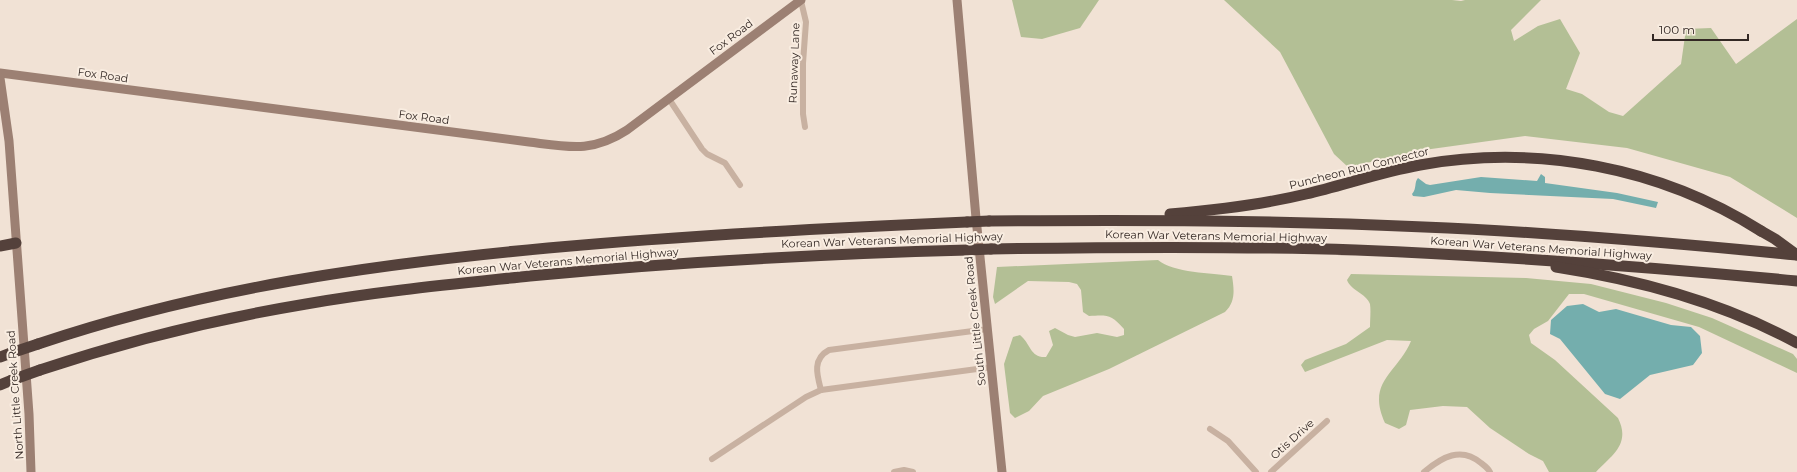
<svg xmlns="http://www.w3.org/2000/svg" width="1797" height="472" viewBox="0 0 1797 472" font-family="Montserrat,sans-serif">
<style>
.green{fill:#b3bf95}
.water{fill:#74aead}
.lines{fill:none;stroke-linecap:round;stroke-linejoin:round}
.street{stroke:#c8b1a1;stroke-width:6}
.secondary{stroke:#9c8073;stroke-width:9}
.highway{stroke:#54413b;stroke-width:11}
.highway-bridge{stroke:#54413b;stroke-width:11}
.labels{text-anchor:middle;dominant-baseline:central;stroke-width:4;stroke-linejoin:round;paint-order:stroke}
.street-label{font-size:11px;fill:#332824;stroke:#f9ede1}
</style>
<rect width="100%" height="100%" fill="#f1e2d5"/>
<g class="green">
<path d="M1012,0h87l-19,28 -38,11 -21,-2z"/>
<path d="M1224,0h228l9,1 4,-1h76l-30,30 3,11 24,-15 22,-7 20,34 -14,36 16,5 27,18 14,4 58,-52 5,-35 25,-1 25,36 61,-45v199l-67,-41 -103,-29 -102,-12 -101,14 -76,17 -14,-13 -54,-102z"/>
<path d="M1158,260c15,13 54,13 74,16 2,13 4,26 -7,36l-116,57 -66,27 -14,15 -14,7 -5,-5 -6,-49 9,-27 7,-2c11,9 10,23 26,22l7,-12 -4,-14 6,-3 13,7 7,2 22,-4 20,4 7,-2v-6c-13,-15 -17,-14 -35,-13l-6,-4 -2,-22 -4,-6 -8,-2 -41,-1 -33,23 -2,-7 4,-30z"/>
<path d="M1351,274l175,4 65,6 75,19 46,15 81,36 4,5v14l-98,-46 -115,-33h-15l-21,27 -14,8 -5,6 2,8 24,17 63,58c13,26 -6,37 -22,54h-47l-6,-11 -14,-7 -39,-26 -23,-21 -24,-1 -33,4 -4,15 -7,4 -14,-6c-19,-42 12,-49 26,-82l-24,-1 -82,32 -4,-7 4,-5 41,-16 24,-17c0,-7 1,-16 0,-23 -4,-11 -19,-13 -23,-24z"/>
</g>
<g class="water">
<path d="M1541,174l4,3v6l72,10 41,9 -2,6 -43,-9 -123,-6 -34,-3 -32,7 -11,-1 -1,-2c5,-5 2,-12 6,-16l8,6 4,1 51,-8 56,4z"/>
<path d="M1583,304l16,8 17,-3 55,16 20,2 9,9 2,17 -9,12 -43,10 -30,24 -15,-5 -45,-55 -10,-5 1,-14 16,-14z"/>
</g>
<g class="lines">
<g class="street">
<path d="M801,1l5,21 -3,41v51l2,13"/>
<path d="M669,99l33,50 5,5 18,9 15,22"/>
<path d="M821,390c-4,-15 -9,-31 8,-40l159,-21"/>
<path d="M1210,429l18,12 28,31"/>
<path d="M712,459l94,-62 15,-7 171,-23"/>
<path d="M894,472l10,-2 9,2"/>
<path d="M1271,472l56,-51"/>
<path d="M1424,472c18,-15 37,-26 57,-9 4,3 7,5 9,9"/>
</g>
<g class="secondary">
<path d="M957,0l19,218 26,254"/>
<path d="M0,73l529,69c40,5 63,11 98,-12l174,-130"/>
<path d="M0,78l9,63 20,273 2,58"/>
</g>
<g class="highway">
<path d="M1170,214c46,-4 91,-9 136,-20 38,-9 75,-22 114,-29 117,-21 240,2 341,66"/>
<path d="M989,221c145,-1 290,-1 435,6 124,5 249,16 373,28"/>
<path d="M0,246l16,-3"/>
<path d="M991,249c121,-2 243,-3 365,1 147,6 294,17 441,31"/>
<path d="M1556,267c84,13 166,35 241,76"/>
<path d="M38,344c166,-56 337,-80 510,-96 139,-13 279,-20 419,-26"/>
<path d="M0,357l11,-4"/>
<path d="M40,370c87,-29 176,-51 266,-66 74,-13 149,-20 224,-28 146,-14 292,-22 438,-26"/>
<path d="M0,385l12,-5"/>
</g>
<g class="highway-bridge">
<path d="M967,222l22,-1"/>
<path d="M1761,231l14,8 22,16"/>
<path d="M968,250l23,-1"/>
<path d="M11,353l27,-9"/>
<path d="M12,380l28,-10"/>
</g>
</g>
<g class="labels">
<g class="street-label">
<text transform="translate(731 37) rotate(-37)">Fox Road</text>
<text transform="translate(794 63) rotate(-88)">Runaway Lane</text>
<text transform="translate(103 75) rotate(8)">Fox Road</text>
<text transform="translate(424 117) rotate(7)">Fox Road</text>
<text transform="translate(1359 168) rotate(-14)">Puncheon Run Connector</text>
<text transform="translate(1216 236) rotate(1)">Korean War Veterans Memorial Highway</text>
<text transform="translate(892 240) rotate(-2)">Korean War Veterans Memorial Highway</text>
<text transform="translate(1541 248) rotate(4)">Korean War Veterans Memorial Highway</text>
<text transform="translate(568 261) rotate(-5)">Korean War Veterans Memorial Highway</text>
<text transform="translate(975 321) rotate(-96)">South Little Creek Road</text>
<text transform="translate(15 395) rotate(-94)">North Little Creek Road</text>
<text transform="translate(1292 439) rotate(-42)">Otis Drive</text>
</g>
</g>
<path d="M1653 34v6h95v-6" fill="none" stroke="#332824" stroke-width="2"/>
<text x="1659" y="34" font-size="12" fill="#332824" stroke="#f9ede1" stroke-width="3" paint-order="stroke">100 m</text>
</svg>
